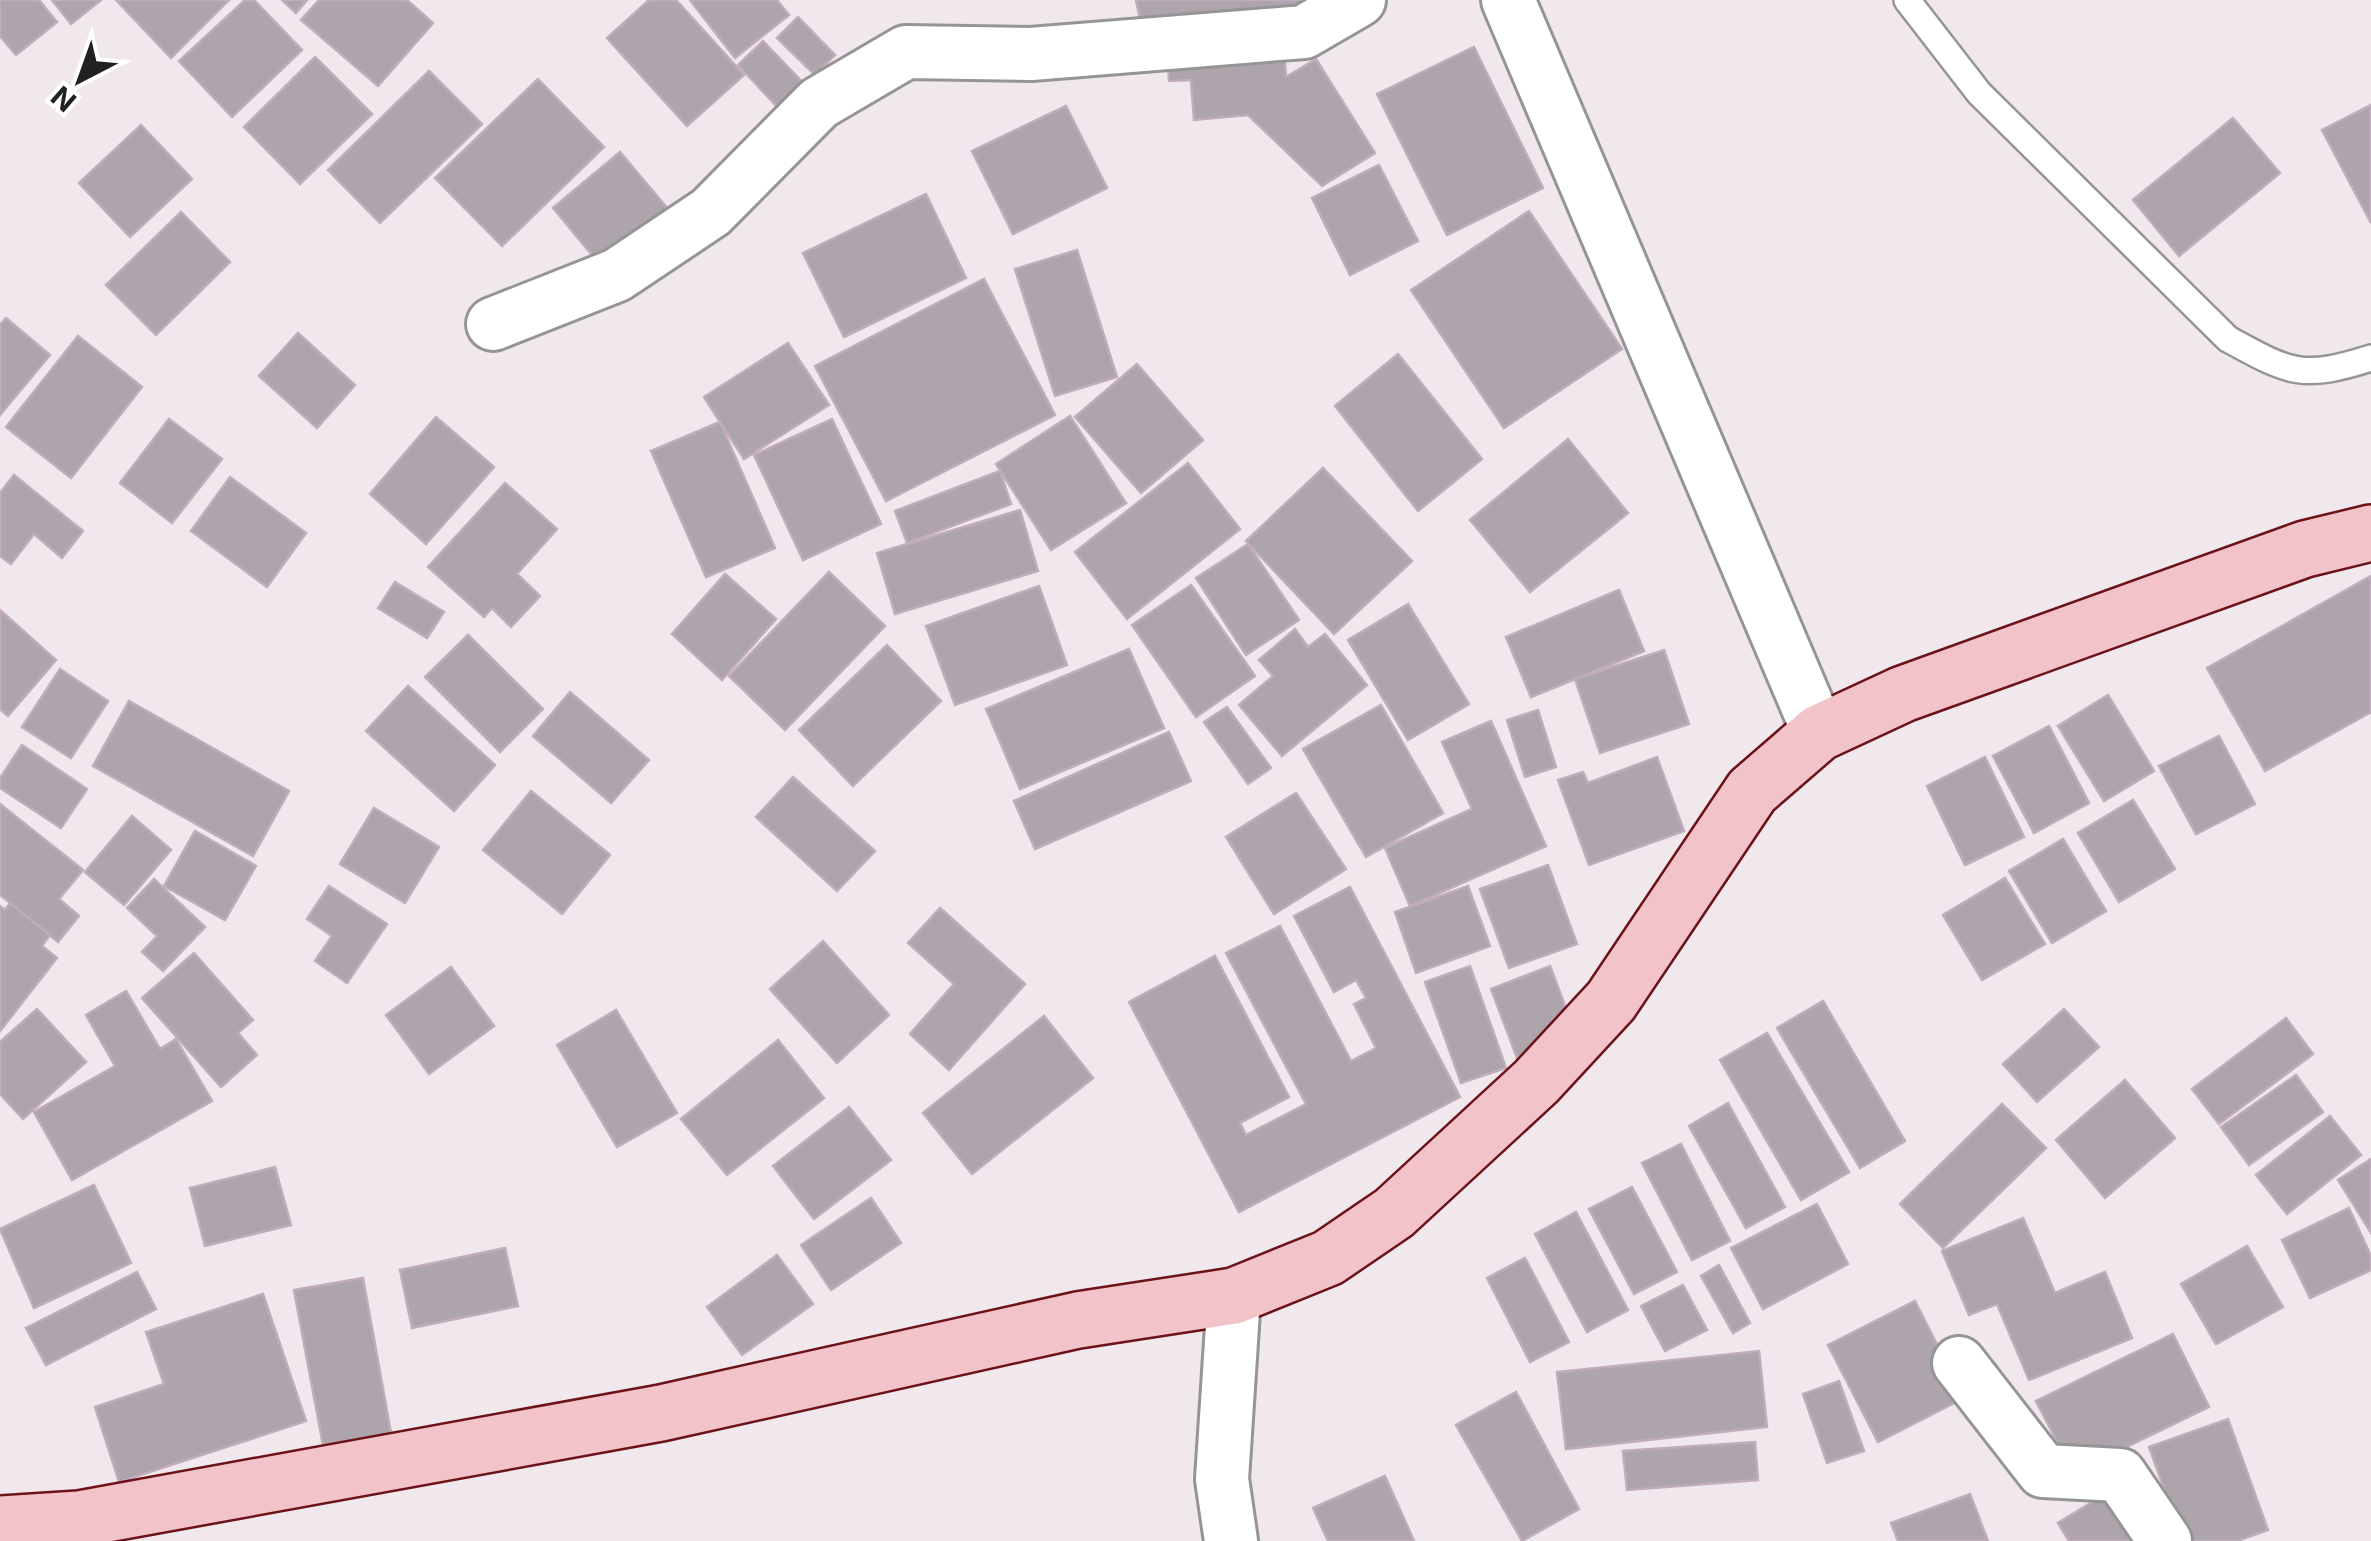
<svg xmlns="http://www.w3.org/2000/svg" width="2371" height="1541" viewBox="0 0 2371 1541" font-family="Inter,sans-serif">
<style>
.building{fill:#aea4ac;stroke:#c0acbb;stroke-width:2.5}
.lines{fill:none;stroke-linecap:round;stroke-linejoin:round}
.service-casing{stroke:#959595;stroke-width:30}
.minor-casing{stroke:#959595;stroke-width:58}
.secondary-casing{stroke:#6c131a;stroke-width:60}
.service{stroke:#fff;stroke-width:25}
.minor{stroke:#fff;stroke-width:52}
.secondary{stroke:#f2c4ca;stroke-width:55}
</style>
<rect width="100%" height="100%" fill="#f0e8ec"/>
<g class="building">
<path d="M0,0h39l18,22 -41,33 -16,-19z"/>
<path d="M52,0h49l-30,24z"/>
<path d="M116,0h113l-58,58z"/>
<path d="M245,0h9l48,50 -70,67 -53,-56z"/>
<path d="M282,0h25l-11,13z"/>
<path d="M319,0h88l26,23 -55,63 -77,-66z"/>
<path d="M649,0h27l68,75 -57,51 -80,-88z"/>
<path d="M690,0h87l12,15 -54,43z"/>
<path d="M1136,0h164l3,13 -158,31z"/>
<path d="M798,17l37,38 -20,20 -38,-37z"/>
<path d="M763,41l44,46 -25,25 -44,-47z"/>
<path d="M1474,47l69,141 -96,47 -70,-141z"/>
<path d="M1284,50l2,27 30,-18 59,94 -53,33 -74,-71 -54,5 -3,-40 -22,1 -1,-21z"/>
<path d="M315,57l57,57 -72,70 -56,-57z"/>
<path d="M429,71l53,53 -102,99 -52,-53z"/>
<path d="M538,79l66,68 -102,99 -67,-68z"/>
<path d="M2371,105v118l-49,-93z"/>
<path d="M1066,106l41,82 -94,46 -41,-83z"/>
<path d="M2233,118l47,55 -101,83 -46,-56z"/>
<path d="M141,125l51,54 -62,58 -51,-54z"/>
<path d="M620,152l54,64 -67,57 -54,-65z"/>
<path d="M1379,165l39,76 -68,34 -38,-77z"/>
<path d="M926,194l40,84 -122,59 -41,-84z"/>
<path d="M1529,211l93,138 -118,79 -93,-138z"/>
<path d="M181,212l49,50 -74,73 -50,-50z"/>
<path d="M1077,250l40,127 -62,19 -40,-127z"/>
<path d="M984,279l71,136 -169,86 -71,-135z"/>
<path d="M6,318l44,37 -50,60v-90z"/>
<path d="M298,333l57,52 -38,43 -58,-52z"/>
<path d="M78,336l64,51 -71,91 -65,-51z"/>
<path d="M788,343l41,62 -85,54 -40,-62z"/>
<path d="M1398,354l84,105 -64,52 -83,-105z"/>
<path d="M1137,364l66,76 -62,53 -66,-76z"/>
<path d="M1070,416l56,87 -75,47 -55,-86z"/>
<path d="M436,417l58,50 -68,77 -56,-50z"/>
<path d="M169,419l53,40 -50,64 -52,-40z"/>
<path d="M832,419l49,105 -78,36 -49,-105z"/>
<path d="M720,422l55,126 -69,29 -55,-126z"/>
<path d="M1568,439l60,74 -98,79 -60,-72z"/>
<path d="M1188,463l52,66 -113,90 -52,-67z"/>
<path d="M1323,468l89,93 -78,73 -88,-93z"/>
<path d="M1000,471l11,33 -104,39 -12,-32z"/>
<path d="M14,475l69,56 -21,27 -28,-24 -23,30 -11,-8v-63z"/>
<path d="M230,477l76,56 -39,54 -76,-56z"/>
<path d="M505,483l52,46 -40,45 23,22 -29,31 -19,-19 -8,9 -56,-50z"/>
<path d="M1020,510l18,61 -143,43 -18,-61z"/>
<path d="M1248,544l51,76 -53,35 -50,-77z"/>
<path d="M829,572l56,54 -100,104 -56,-54z"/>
<path d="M725,574l51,45 -54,61 -50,-46z"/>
<path d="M2371,576v136l-106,59 -58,-103z"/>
<path d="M395,582l49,30 -17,26 -49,-30z"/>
<path d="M1191,585l64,91 -59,41 -64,-92z"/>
<path d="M1039,586l28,79 -112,40 -29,-79z"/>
<path d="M1619,590l25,61 -113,46 -25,-60z"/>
<path d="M1408,604l61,100 -61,36 -60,-100z"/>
<path d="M0,610l56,50 -48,56 -8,-7z"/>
<path d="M1295,629l13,18 17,-13 42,51 -85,71 -43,-51 34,-29 -14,-16z"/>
<path d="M468,635l75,74 -43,43 -75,-75z"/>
<path d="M887,645l54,56 -88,85 -54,-56z"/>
<path d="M1129,649l35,79 -144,61 -34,-80z"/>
<path d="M1664,650l25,74 -89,29 -25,-74z"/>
<path d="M60,669l48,32 -37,57 -49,-31z"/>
<path d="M408,686l87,79 -41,46 -88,-80z"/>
<path d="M570,692l79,68 -38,43 -78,-67z"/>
<path d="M2108,695l46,76 -50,30 -46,-75z"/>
<path d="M129,701l160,90 -36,65 -160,-90z"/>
<path d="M1381,705l62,108 -77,44 -63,-108z"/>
<path d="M1227,707l44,61 -23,16 -44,-62z"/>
<path d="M1538,710l18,57 -31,10 -18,-57z"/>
<path d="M1491,721l55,125 -136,60 -25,-58 87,-39 -30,-67z"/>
<path d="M2049,726l40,77 -55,30 -41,-77z"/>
<path d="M1169,732l22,49 -156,68 -21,-48z"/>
<path d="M2219,736l36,68 -59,30 -37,-68z"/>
<path d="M22,745l65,44 -26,39 -61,-40v-10z"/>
<path d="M1657,757l27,74 -95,34 -31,-85 25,-8 5,11z"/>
<path d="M1985,757l39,80 -59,28 -38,-79z"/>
<path d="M793,777l82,74 -38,40 -81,-74z"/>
<path d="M531,791l79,64 -48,59 -79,-64z"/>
<path d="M1296,793l50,76 -72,45 -48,-77z"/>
<path d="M2133,800l42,69 -56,33 -41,-69z"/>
<path d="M0,804l83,66 -24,29 20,17 -21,26 -58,-47z"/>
<path d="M374,808l65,39 -34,56 -65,-39z"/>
<path d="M132,816l39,34 -47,55 -39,-33z"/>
<path d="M195,831l61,35 -31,54 -61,-34z"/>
<path d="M2063,839l43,72 -54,32 -43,-72z"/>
<path d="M1548,865l29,79 -68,24 -29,-79z"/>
<path d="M2005,878l40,66 -63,36 -39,-65z"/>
<path d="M154,879l51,48 -42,44 -21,-19 15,-16 -30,-28z"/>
<path d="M329,886l58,38 -40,59 -32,-22 17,-25 -25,-17z"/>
<path d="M1468,886l22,60 -74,27 -21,-61z"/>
<path d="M1350,887l110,210 -221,115 -110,-210 86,-46 74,141 -49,26 6,12 60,-31 -80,-151 54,-27 71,135 25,-13 -22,-44 12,-6 -10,-18 -22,12 -40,-76z"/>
<path d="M10,903l40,32 -8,11 15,12 -57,73v-125l5,4z"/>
<path d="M940,908l85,76 -76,86 -39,-36 44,-50 -46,-41z"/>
<path d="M823,941l66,74 -52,48 -67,-74z"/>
<path d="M194,953l59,67 -15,13 19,22 -36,32 -79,-89z"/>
<path d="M1470,966l36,102 -45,15 -36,-101z"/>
<path d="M1550,966l25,66 -53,39 -31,-82z"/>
<path d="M451,967l43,59 -65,48 -43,-59z"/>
<path d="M126,991l34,58 16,-10 36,62 -140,79 -38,-68 81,-46 -29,-51z"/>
<path d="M1823,1001l82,140 -45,27 -83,-140z"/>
<path d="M37,1009l49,53 -63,57 -23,-25v-52z"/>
<path d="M2064,1009l35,38 -62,55 -34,-38z"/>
<path d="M616,1010l61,103 -60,34 -60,-102z"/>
<path d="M1044,1016l49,62 -121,96 -49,-61z"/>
<path d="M2286,1018l27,36 -94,70 -27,-35z"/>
<path d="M1767,1033l82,139 -48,28 -81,-140z"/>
<path d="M778,1040l46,58 -97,77 -46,-56z"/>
<path d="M2296,1075l27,37 -74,53 -28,-38z"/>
<path d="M2125,1080l50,58 -70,60 -49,-58z"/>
<path d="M1728,1103l57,104 -39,21 -57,-102z"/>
<path d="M2002,1104l44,44 -103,100 -43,-44z"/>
<path d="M849,1107l42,53 -77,59 -41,-53z"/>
<path d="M2330,1116l31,39 -74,59 -31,-39z"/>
<path d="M1681,1144l49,97 -38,19 -50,-97z"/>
<path d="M2371,1159v74l-33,-53z"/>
<path d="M275,1167l16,58 -86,21 -15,-58z"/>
<path d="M94,1185l37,78 -97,45 -34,-79z"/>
<path d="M1632,1187l45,85 -43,22 -45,-85z"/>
<path d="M871,1198l30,45 -70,47 -30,-45z"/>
<path d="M1817,1204l31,60 -85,45 -32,-61z"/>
<path d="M2349,1208l22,48v14l-61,28 -28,-58z"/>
<path d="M1576,1212l52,98 -41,22 -52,-98z"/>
<path d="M2023,1218l32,75 50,-21 27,66 -103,42 -32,-76 -28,11 -27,-64z"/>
<path d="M2247,1246l36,61 -67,37 -35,-60z"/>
<path d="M505,1248l13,58 -106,22 -12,-58z"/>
<path d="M777,1255l36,49 -71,51 -35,-48z"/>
<path d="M1525,1258l44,84 -39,20 -43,-84z"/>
<path d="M1719,1265l31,58 -17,10 -32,-57z"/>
<path d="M137,1272l19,37 -110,56 -20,-37z"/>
<path d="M363,1278l28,155 -68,12 -29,-155z"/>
<path d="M1683,1285l24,45 -42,21 -24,-45z"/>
<path d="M263,1294l43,127 -187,61 -24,-75 69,-23 -18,-52z"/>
<path d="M1915,1301l49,97 -86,44 -50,-97z"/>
<path d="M2173,1334l36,73 -122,59 -10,-20 -14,7 -27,-52z"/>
<path d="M1759,1351l8,76 -201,22 -9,-77z"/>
<path d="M1839,1381l25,70 -37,12 -24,-69z"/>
<path d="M1516,1392l63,117 -57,32 -66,-116z"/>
<path d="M2228,1419l40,111 -31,11h-54l-34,-94z"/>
<path d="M1755,1442l3,38 -131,10 -4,-39z"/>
<path d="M1385,1476l29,65h-86l-15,-33z"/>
<path d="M2112,1490l32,51h-75l-11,-18z"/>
<path d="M1970,1494l18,47h-90l-7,-18z"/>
</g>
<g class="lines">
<g class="service-casing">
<path id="service" d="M1907,0l72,93 249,246c62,34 74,41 143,19"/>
</g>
<g class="minor-casing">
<g id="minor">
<path d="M1508,0l311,733"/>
<path d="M493,324l124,-49 94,-63 108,-109 87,-51 125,2 273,-22 55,-32"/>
<path d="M1959,1363l84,108 77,4 45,66"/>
<path d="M1231,1541l-9,-62 12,-183"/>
</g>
</g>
<g class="secondary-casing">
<path id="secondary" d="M0,1524l79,-5 582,-106 417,-93 156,-24 94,-38 66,-45 142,-131 75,-81 141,-210 67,-58 84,-39 402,-145 66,-16"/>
</g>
<use href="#service" class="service"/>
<use href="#minor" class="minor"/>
<use href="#secondary" class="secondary"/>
</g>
<g transform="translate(80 80) rotate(221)" stroke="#ffffff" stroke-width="8" paint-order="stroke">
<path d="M0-8L18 38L0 25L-18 38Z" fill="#212121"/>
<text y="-15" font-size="28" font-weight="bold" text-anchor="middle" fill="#212121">N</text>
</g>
</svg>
